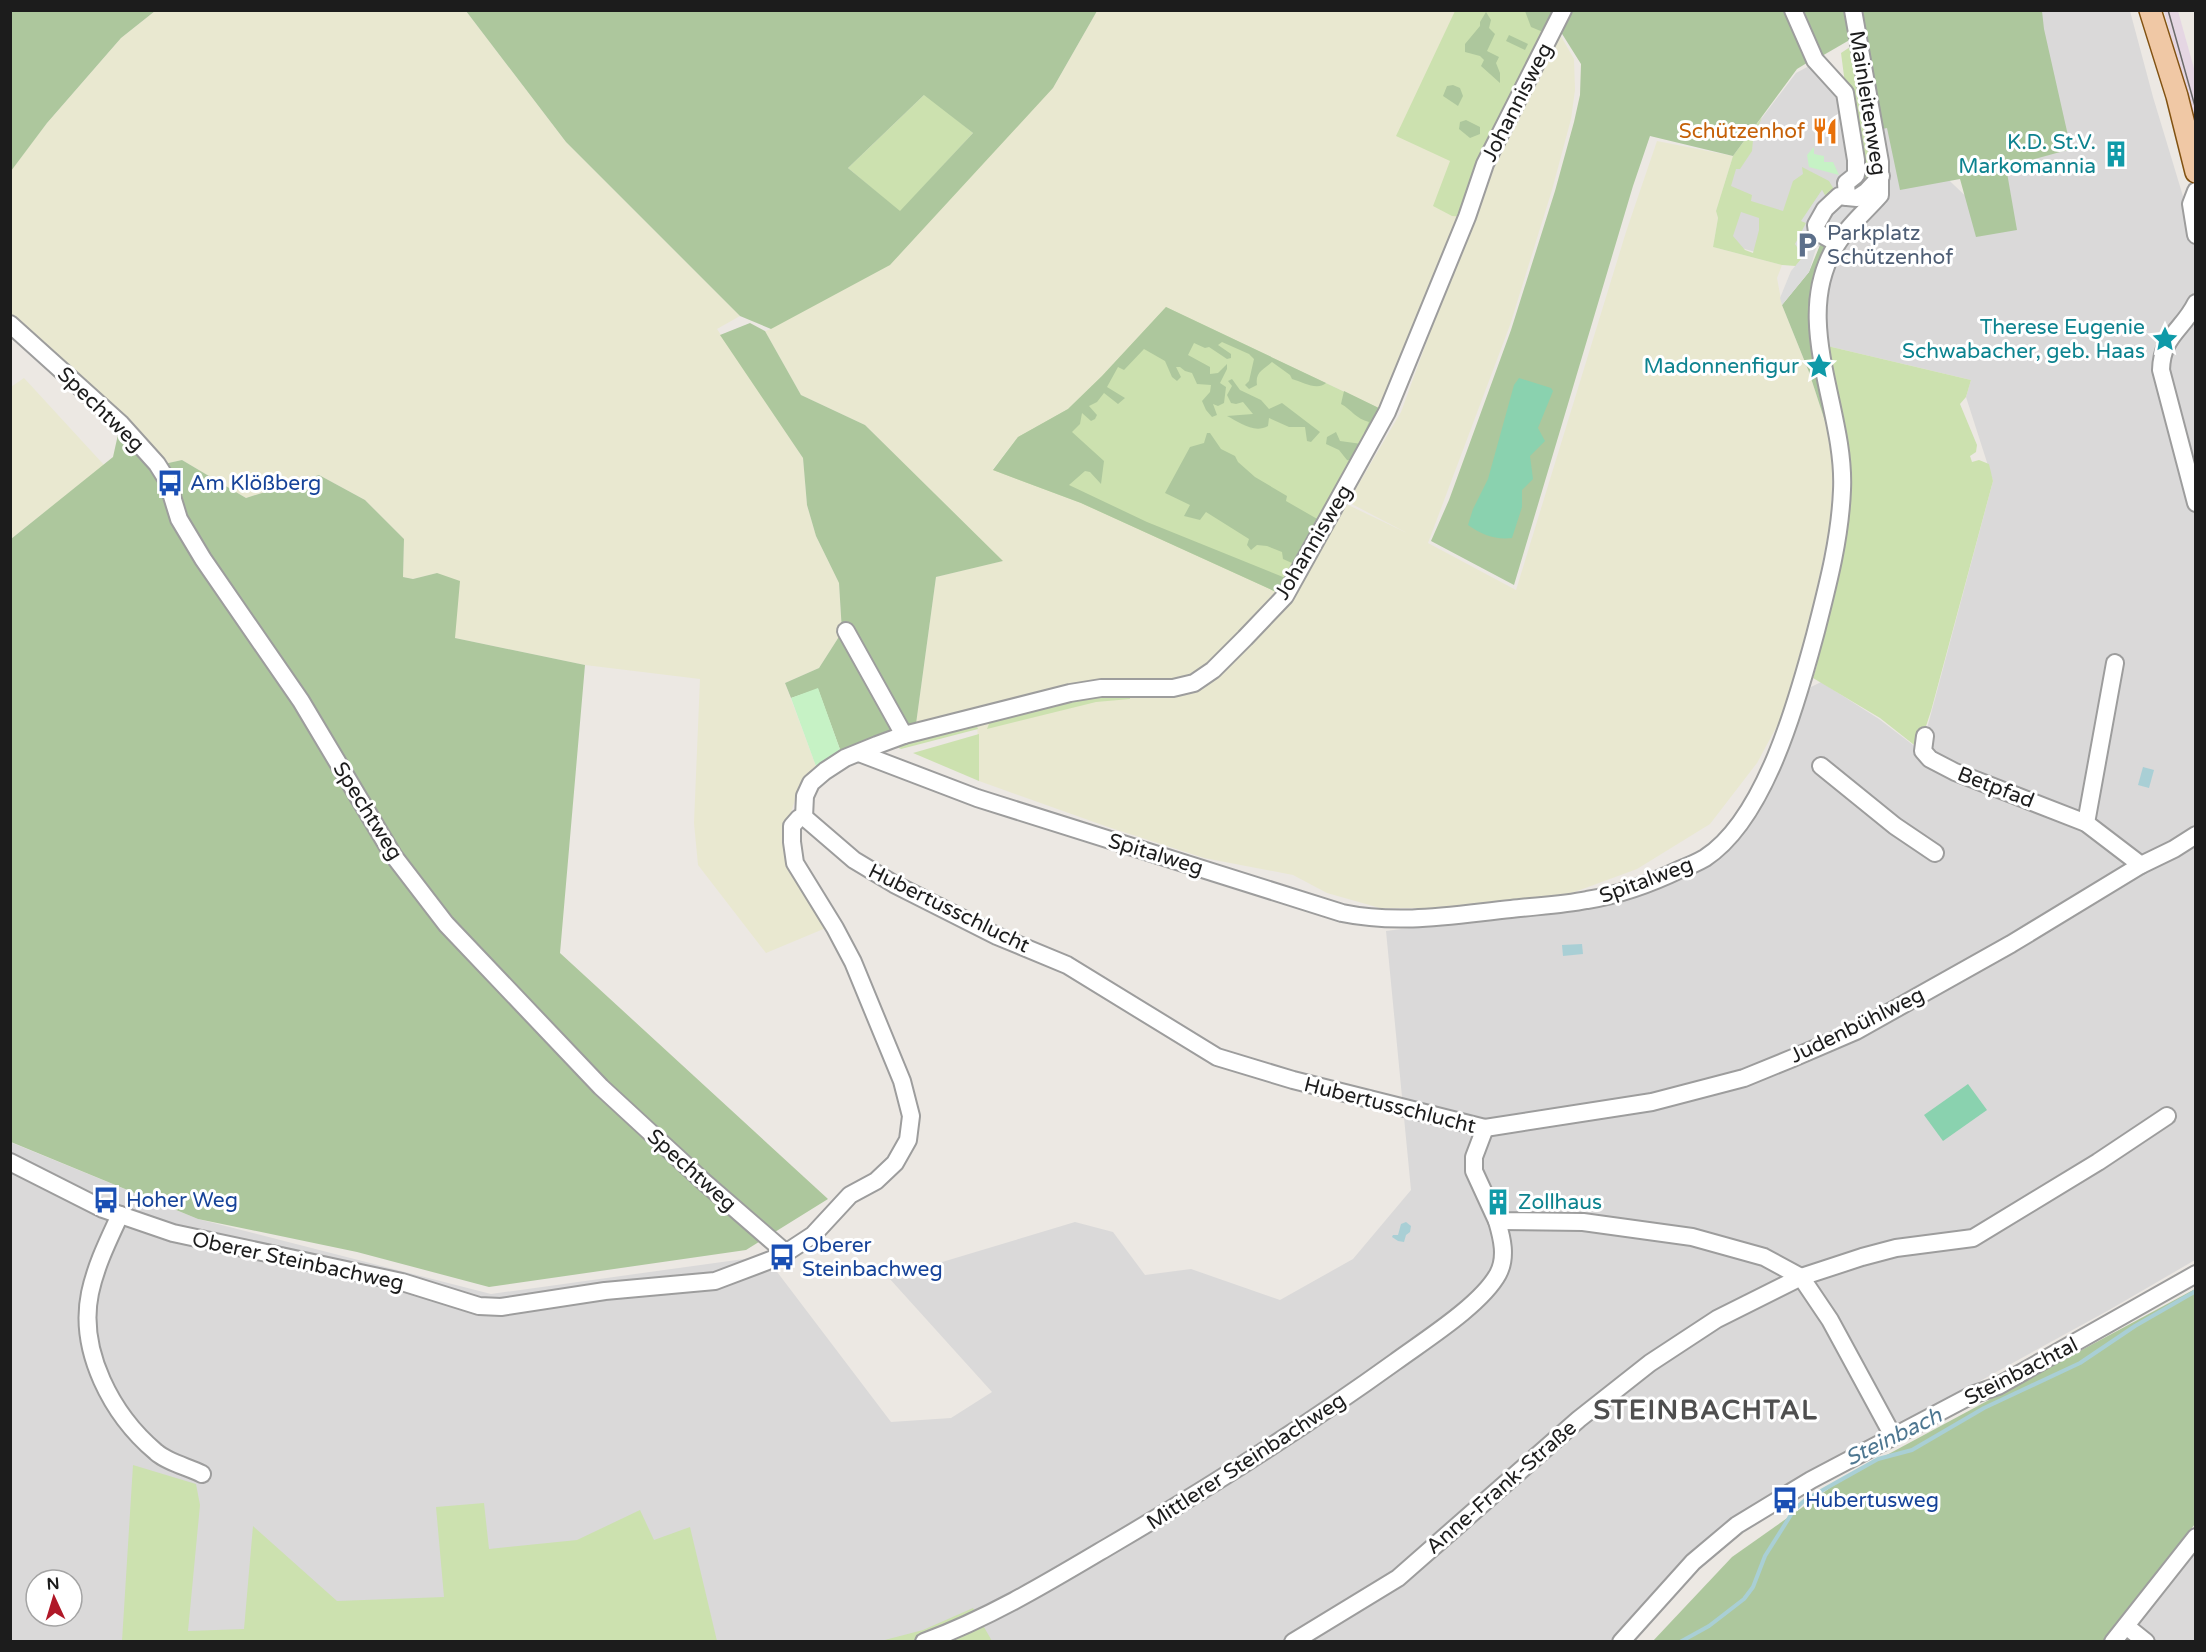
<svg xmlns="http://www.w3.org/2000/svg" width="2206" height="1652" viewBox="0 0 2206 1652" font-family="'Varela Round',sans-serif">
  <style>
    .residential { fill: #dad9d9; fill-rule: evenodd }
    .industrial { fill: #e5d6e3 }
    .farmland { fill: #e9e8d0 }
    .grass { fill: #cce1af; fill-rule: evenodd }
    .forest { fill: #adc79d; fill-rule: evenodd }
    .park { fill: #c6f2c5 }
    .pitch { fill: #8ad2af }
    .parking { fill: #dcdcdc }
    .water { fill: #a9cfd5 }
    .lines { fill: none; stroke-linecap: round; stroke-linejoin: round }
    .stream { stroke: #a9cfd5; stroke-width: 4 }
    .minor-casing { stroke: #9d9d9d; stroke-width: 20 }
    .major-casing { stroke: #825212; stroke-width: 24 }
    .minor { stroke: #fff; stroke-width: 16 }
    .major { stroke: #f0c8a5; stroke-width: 21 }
    .tram { stroke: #6a6a6a; stroke-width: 1.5 }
    .labels { text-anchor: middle; stroke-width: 6; stroke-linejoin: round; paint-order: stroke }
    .street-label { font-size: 21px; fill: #1c1c1c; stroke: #fff }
    .food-label { font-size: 21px; fill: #c56008; stroke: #fff; text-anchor: end }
    .culture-label { font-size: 21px; fill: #0d838f; stroke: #fff; text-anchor: end }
    .service-label { font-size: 21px; fill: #4e5e75; stroke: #fff; text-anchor: start }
    .transit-label { font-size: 21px; fill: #164399; stroke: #fff; text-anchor: start }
    .water-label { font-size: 22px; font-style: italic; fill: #4e7791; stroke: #fff }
    .district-label { font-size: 27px; font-weight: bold; letter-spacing: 1.5px; fill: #4f4f4f; stroke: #fff }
  </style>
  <rect width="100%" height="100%" fill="#ece8e3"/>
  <g class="residential">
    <path d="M2011,11H2130L2153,97L2195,236V1260L2109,1310L1920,1414L1806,1473L1730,1521L1688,1559L1612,1641H11L10,1142L198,1219L491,1294L765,1256L891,1422L951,1418L992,1392L889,1278L1075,1222L1113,1232L1145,1275L1191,1269L1280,1300L1353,1259L1411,1190L1386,931L1532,912L1705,860L1770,784L1811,687L1821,682L1879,719L1917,748L1925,736L1993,481L1966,397L1971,380L1819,344L1816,304L1838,254L1803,241L1783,260L1724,243L1733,156L1796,73L1822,59L1998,227L2009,158L2025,165ZM36,1580H72V1616H36Z"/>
    <polygon points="2195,1549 2195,1641 2123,1642"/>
  </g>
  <polygon class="industrial" points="2164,11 2178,11 2195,72 2195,124"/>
  <g class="farmland">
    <polygon points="155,11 466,11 566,142 740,316 717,329 803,458 807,505 816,536 839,583 842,632 819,668 785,683 817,769 796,797 784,834 833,925 766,953 698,865 694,823 700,679 585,665 455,638 437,573 413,579 403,577 404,539 365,500 319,475 246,498 182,460 164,464 11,318 10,171 47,123 121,38"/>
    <polygon points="1097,11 1563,11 1467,217 1387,412 1166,307 1102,376 1068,409 1018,437 993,469 1081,503 1346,504 1407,533 1348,502 1401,412 1486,179 1558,31 1574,59 1575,90 1571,119 1552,190 1510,325 1428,543 1516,590 1626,232 1657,141 1733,156 1716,211 1718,218 1713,247 1782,265 1777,278 1782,305 1809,372 1834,449 1830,524 1809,627 1790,702 1757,763 1710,824 1637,869 1561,897 1450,908 1380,908 1327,893 1293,875 1204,858 1108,827 979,781 977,717 1173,688 1212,665 1189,677 916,724 936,577 1002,561 865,425 801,395 765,331 771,329 1053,88"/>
    <polygon points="24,378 104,465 11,539 11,387"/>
  </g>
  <g class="grass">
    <polygon points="1455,11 1563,11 1467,217 1452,216 1433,206 1450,161 1396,136"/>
    <polygon points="1856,43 1877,172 1865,188 1855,189 1858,183 1841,53"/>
    <polygon points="925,94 973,133 900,212 848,168"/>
    <path d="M1762,117L1753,140L1752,151L1740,169H1736L1731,186L1752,195L1751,201L1783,211L1793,181L1803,174L1802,167L1829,181L1835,191L1826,198L1822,190L1802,221L1807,222L1802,258L1796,266L1782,265L1713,247L1718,218L1716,211L1733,156ZM1741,212L1759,218V230L1753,253L1745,250L1733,236Z"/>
    <polygon points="1166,307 1387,412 1285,596 1081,503 993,470 1018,437 1068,409 1102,376"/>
    <polygon points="1819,344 1971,380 1966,397 1960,404 1977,445 1976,452 1970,456 1972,462 1979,460 1989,464 1993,481 1931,711 1923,735 1917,735 1918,748 1880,718 1813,678 1817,665 1810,653 1841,521"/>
    <polygon points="1131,689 1130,699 1096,702 987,729 990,721 997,712"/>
    <polygon points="976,724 978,729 901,749 890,744"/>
    <polygon points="979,734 979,781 913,753"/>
    <polygon points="133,1465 196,1484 200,1505 188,1631 244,1629 253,1526 337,1601 444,1597 436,1507 484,1503 489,1549 577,1540 640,1510 654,1540 690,1527 717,1641 122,1641"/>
    <polygon points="973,1608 992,1641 877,1642 923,1630"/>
  </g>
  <g class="forest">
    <polygon points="11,10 155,11 121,38 47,123 11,171"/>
    <path d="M466,11H1097L1053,88L890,265L771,329L740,316L566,142ZM924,95L973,133L900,211L848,168Z"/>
    <polygon points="1525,11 1553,11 1543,32 1531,27"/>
    <polygon points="1570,11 1786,11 1810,61 1797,69 1733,156 1650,136 1633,186 1514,585 1431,541 1449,500 1511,330 1555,191 1574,122 1580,95 1581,64 1559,29"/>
    <polygon points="1793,11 1848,11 1853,38 1815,60"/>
    <polygon points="1857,11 2042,11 2044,29 2071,149 2006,167 2017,230 1976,237 1960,179 1900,190 1887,128 1878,130"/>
    <polygon points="1486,12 1491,20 1489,28 1495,34 1487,51 1499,57 1496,63 1500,73 1500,83 1481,66 1484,60 1480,56 1465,52 1465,44 1480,26 1480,22"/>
    <polygon points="1509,35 1528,44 1525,50 1506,41"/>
    <polygon points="1453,85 1460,88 1463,96 1458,106 1443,96 1447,86"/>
    <polygon points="1466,120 1480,127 1480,134 1470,138 1459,129 1460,122"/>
    <polygon points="1820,245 1830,248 1819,290 1834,449 1809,372 1782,305 1809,272"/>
    <path d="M1166,307L1326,383C1317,391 1303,382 1292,379L1290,375L1272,362C1263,370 1255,372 1257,385L1249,389L1245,385L1249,381L1254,359L1249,354L1222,342L1218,345L1231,354V358L1227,359L1209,347L1205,348L1194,343L1188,355L1210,367V374L1218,373L1227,364V369L1220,383L1226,387L1224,403L1218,406L1213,404L1217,415L1212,417L1206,410L1202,401L1210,392L1211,385L1197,384L1192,373L1185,371L1180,367H1176L1181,377L1177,381L1172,377L1165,361L1144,349L1124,370L1118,367L1107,387L1125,398L1118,404L1104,393L1097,402L1089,406L1097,415L1095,419L1091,421L1082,413L1080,424L1072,432L1104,461L1101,484L1090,472L1085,471L1069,485L1147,522L1293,581L1285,596L1081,503L993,470L1018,437L1068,409L1102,376Z"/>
    <polygon points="750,323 765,331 801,395 865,425 1003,561 936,577 916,724 842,755 818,689 791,698 785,683 819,668 842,632 839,583 816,536 807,505 803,458 720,335"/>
    <path d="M1232,379L1240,390L1261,400L1269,409L1282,403L1320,432L1311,442L1307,441L1305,427H1289L1269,418L1268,426C1254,434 1239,422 1227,416L1253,414L1243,402L1236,404L1231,403L1227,395L1232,386L1228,381Z"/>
    <path d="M1344,391L1387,412L1371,442L1364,433L1369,422C1356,419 1352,410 1341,404Z"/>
    <polygon points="119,430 164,464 182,460 246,498 319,475 365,500 404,539 403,577 413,579 437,573 460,581 455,638 585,665 560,953 828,1199 746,1250 489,1287 357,1252 198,1219 11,1142 11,539 113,457"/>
    <polygon points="1336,432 1340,441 1369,445 1352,461 1347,460 1339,450 1326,444 1327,437"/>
    <polygon points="1207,433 1210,433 1221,449 1235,456 1238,462 1255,477 1287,496 1286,501 1326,524 1301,567 1283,559 1282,552 1267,546 1257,545 1251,550 1247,545 1249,539 1206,512 1200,520 1184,516 1190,505 1165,493 1190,447 1204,443"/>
    <polygon points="2195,1289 2195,1524 2105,1641 1652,1642 1732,1557 1844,1478"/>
  </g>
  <g class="park">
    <polygon points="1814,147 1814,154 1824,156 1824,162 1833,162 1839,175 1809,167 1807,155"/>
    <polygon points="818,688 842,755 817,769 791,698"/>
  </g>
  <g class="pitch">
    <path d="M1519,378L1551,388L1553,391L1538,428L1545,441L1530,456L1533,479L1522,490V507L1512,538C1496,540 1482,535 1468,525L1473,509L1488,479L1514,385Z"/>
    <polygon points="1968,1084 1987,1110 1943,1141 1924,1115"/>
  </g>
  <polygon class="parking" points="1841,185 1884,202 1817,245 1809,272 1782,305 1780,298 1791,271 1802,258 1801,253 1795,244 1806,223 1801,221 1822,190 1826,197"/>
  <g class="water">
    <polygon points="2143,767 2154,770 2149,788 2138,785"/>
    <polygon points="1582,944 1583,954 1563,956 1562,945"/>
    <polygon points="1406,1222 1411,1226 1410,1232 1406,1235 1404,1242 1398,1241 1392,1237 1393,1235 1398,1235 1401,1224"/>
  </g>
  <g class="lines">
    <polyline class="stream" points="1680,1642 1709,1626 1744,1599 1753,1587 1765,1556 1794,1510 1805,1500 1878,1459 1912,1450 1984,1408 2080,1363 2135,1326 2196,1291"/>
    <g class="minor-casing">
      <g id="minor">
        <polyline points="1793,10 1815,60 1845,93 1856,160 1856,175 1846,183 1847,197 1839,196 1825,209 1816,225 1817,232 1837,243"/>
        <polyline points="2196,191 2191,204 2196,235"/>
        <polyline points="1847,197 1857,198 1866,192 1881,176"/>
        <path d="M2196,303C2183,330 2162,335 2161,370L2196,503"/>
        <polyline points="10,324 121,424 157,464 167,480 179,519 203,559 301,701 393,855 446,924 601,1087 703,1181 786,1253"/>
        <polyline points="846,631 904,735"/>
        <polyline points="1925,736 1923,751 1930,759 1955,772 2086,823 2141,865"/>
        <path d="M859,753L977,798L1342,913C1400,925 1453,915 1511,909C1536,906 1562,905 1587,900C1619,895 1652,883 1681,869C1689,866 1698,862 1705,858C1765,819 1797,702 1815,635C1827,588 1840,540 1842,490C1846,408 1789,320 1837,244C1848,226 1866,211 1880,195V162L1853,10"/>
        <polyline points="1821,766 1895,826 1935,853"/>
        <polyline points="804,817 854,860 894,884 997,936 1067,965 1217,1057 1293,1080 1485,1128 1474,1157 1474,1171 1497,1221 1583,1222 1692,1237 1764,1257 1801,1277 1830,1320 1893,1436"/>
        <polyline points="804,817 805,796 811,783 825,771 845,758 877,745 904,735 1070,693 1101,688 1173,688 1194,683 1213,670 1245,638 1285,596 1387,412 1467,217 1485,164 1563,10"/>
        <polyline points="2086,823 2115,663"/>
        <polyline points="1485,1128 1652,1102 1744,1078 1793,1058 1856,1031 2011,944 2141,865 2174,849 2196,835"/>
        <polyline points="10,1162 103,1209 173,1233 402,1282 479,1306 501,1307 605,1291 715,1281 781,1256 813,1235 850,1195 876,1181 895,1163 908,1140 911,1116 902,1081 853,962 835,928 795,863 792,842 792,826 799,818 804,817"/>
        <path d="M120,1215C108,1241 96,1265 90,1293C78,1351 112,1415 156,1452C167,1462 188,1467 202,1474"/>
        <polyline points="2126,1626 2146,1642"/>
        <path d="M924,1642C989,1618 1047,1583 1106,1548C1205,1490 1302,1429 1395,1362C1425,1340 1481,1305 1498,1274C1507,1257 1502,1238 1497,1221"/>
        <polyline points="1293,1642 1398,1578 1579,1419 1650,1363 1717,1319 1801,1277 1862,1257 1896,1248 1973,1238 2098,1162 2167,1116"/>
        <polyline points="1621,1642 1693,1562 1737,1525 1811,1480 1972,1395 1998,1386 2196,1274"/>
        <polyline points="2113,1642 2196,1537"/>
      </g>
    </g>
    <g class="major-casing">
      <polyline id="major" points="2150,10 2177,96 2196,172"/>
    </g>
    <use href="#minor" class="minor"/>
    <use href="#major" class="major"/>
    <polyline class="tram" points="2168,10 2196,110"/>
  </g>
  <defs>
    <g id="restaurant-bare" transform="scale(2.07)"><path d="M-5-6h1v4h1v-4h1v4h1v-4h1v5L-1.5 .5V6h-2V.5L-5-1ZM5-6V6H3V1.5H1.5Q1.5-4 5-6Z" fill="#e8710a" stroke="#fff" stroke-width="2.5" paint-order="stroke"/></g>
    <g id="building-bare" transform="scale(2.07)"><path d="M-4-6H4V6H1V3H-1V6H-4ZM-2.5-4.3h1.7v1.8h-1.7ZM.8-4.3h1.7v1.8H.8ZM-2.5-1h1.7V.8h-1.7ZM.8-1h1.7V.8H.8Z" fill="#0f9aa8" stroke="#fff" stroke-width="2.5" paint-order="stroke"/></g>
    <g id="parking-bare" transform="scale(2.07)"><path d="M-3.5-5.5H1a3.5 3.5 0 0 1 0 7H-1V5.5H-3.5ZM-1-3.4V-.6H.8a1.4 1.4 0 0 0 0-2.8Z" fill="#5c6f8a" stroke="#fff" stroke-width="2.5" paint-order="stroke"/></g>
    <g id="sight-bare" transform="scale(2.07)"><path d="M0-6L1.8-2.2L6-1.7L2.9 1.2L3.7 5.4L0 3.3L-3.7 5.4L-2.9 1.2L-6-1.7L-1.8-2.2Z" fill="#0f9aa8" stroke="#fff" stroke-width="2.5" paint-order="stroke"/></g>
    <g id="bus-bare" transform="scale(2.07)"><path d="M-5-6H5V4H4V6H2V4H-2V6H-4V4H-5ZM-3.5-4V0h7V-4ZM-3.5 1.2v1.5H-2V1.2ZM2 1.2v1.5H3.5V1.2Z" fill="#1a4fb4" stroke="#fff" stroke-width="2.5" paint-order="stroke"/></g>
  </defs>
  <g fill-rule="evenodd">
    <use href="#restaurant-bare" x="1825" y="131"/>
    <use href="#building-bare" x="2116" y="154"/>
    <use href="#parking-bare" x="1807" y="245"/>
    <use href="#sight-bare" x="2165" y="339"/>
    <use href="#sight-bare" x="1819" y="366"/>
    <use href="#bus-bare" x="170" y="483"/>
    <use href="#bus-bare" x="106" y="1200"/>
    <use href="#building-bare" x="1498" y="1202"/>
    <use href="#bus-bare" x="782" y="1257"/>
    <use href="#bus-bare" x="1785" y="1500"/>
  </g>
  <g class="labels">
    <g class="street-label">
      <text transform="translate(1517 102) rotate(-63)" y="7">Johannisweg</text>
      <text transform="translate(1868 103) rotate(81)" y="7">Mainleitenweg</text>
      <text transform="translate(101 409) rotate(44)" y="7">Spechtweg</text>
      <text transform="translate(1313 542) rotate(-59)" y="7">Johannisweg</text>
      <text transform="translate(1996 787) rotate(21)" y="7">Betpfad</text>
      <text transform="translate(368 811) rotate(58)" y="7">Spechtweg</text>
      <text transform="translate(1156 854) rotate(17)" y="7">Spitalweg</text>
      <text transform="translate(1646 880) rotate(-20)" y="7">Spitalweg</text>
      <text transform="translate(949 908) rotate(26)" y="7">Hubertusschlucht</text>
      <text transform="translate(1857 1025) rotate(-26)" y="7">Judenbühlweg</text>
      <text transform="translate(1390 1105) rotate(14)" y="7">Hubertusschlucht</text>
      <text transform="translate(692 1170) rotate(42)" y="7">Spechtweg</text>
      <text transform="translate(298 1261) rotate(12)" y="7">Oberer Steinbachweg</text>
      <text transform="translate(2021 1371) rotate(-27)" y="7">Steinbachtal</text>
      <text transform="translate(1246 1461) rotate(-33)" y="7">Mittlerer Steinbachweg</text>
      <text transform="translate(1501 1487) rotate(-41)" y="7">Anne-Frank-Straße</text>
    </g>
    <g class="food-label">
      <text x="1805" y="138">Schützenhof</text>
    </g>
    <g class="culture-label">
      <text x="2096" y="149">K.D. St.V.<tspan x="2096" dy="24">Markomannia</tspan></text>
      <text x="2145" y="334">Therese Eugenie<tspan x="2145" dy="24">Schwabacher, geb. Haas</tspan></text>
      <text x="1799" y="373">Madonnenfigur</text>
      <text x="1518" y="1209" text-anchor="start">Zollhaus</text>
    </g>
    <g class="service-label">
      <text x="1827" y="240">Parkplatz<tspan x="1827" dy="24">Schützenhof</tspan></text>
    </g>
    <g class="transit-label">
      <text x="190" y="490">Am Klößberg</text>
      <text x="126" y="1207">Hoher Weg</text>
      <text x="802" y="1252">Oberer<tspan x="802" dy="24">Steinbachweg</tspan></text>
      <text x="1805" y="1507">Hubertusweg</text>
    </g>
    <g class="water-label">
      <text transform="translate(1893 1436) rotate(-26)" y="8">Steinbach</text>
    </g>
    <g class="district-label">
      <text x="1706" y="1419">STEINBACHTAL</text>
    </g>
  </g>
  <rect width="2206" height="1652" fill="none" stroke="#1c1c1c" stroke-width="24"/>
  <g transform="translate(54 1598) rotate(356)"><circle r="28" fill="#ffffff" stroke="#a4a4a4" stroke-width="1.5"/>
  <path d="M0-4.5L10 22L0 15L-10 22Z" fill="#b01828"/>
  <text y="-9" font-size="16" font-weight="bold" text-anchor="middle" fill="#1c1c1c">N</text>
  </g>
</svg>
